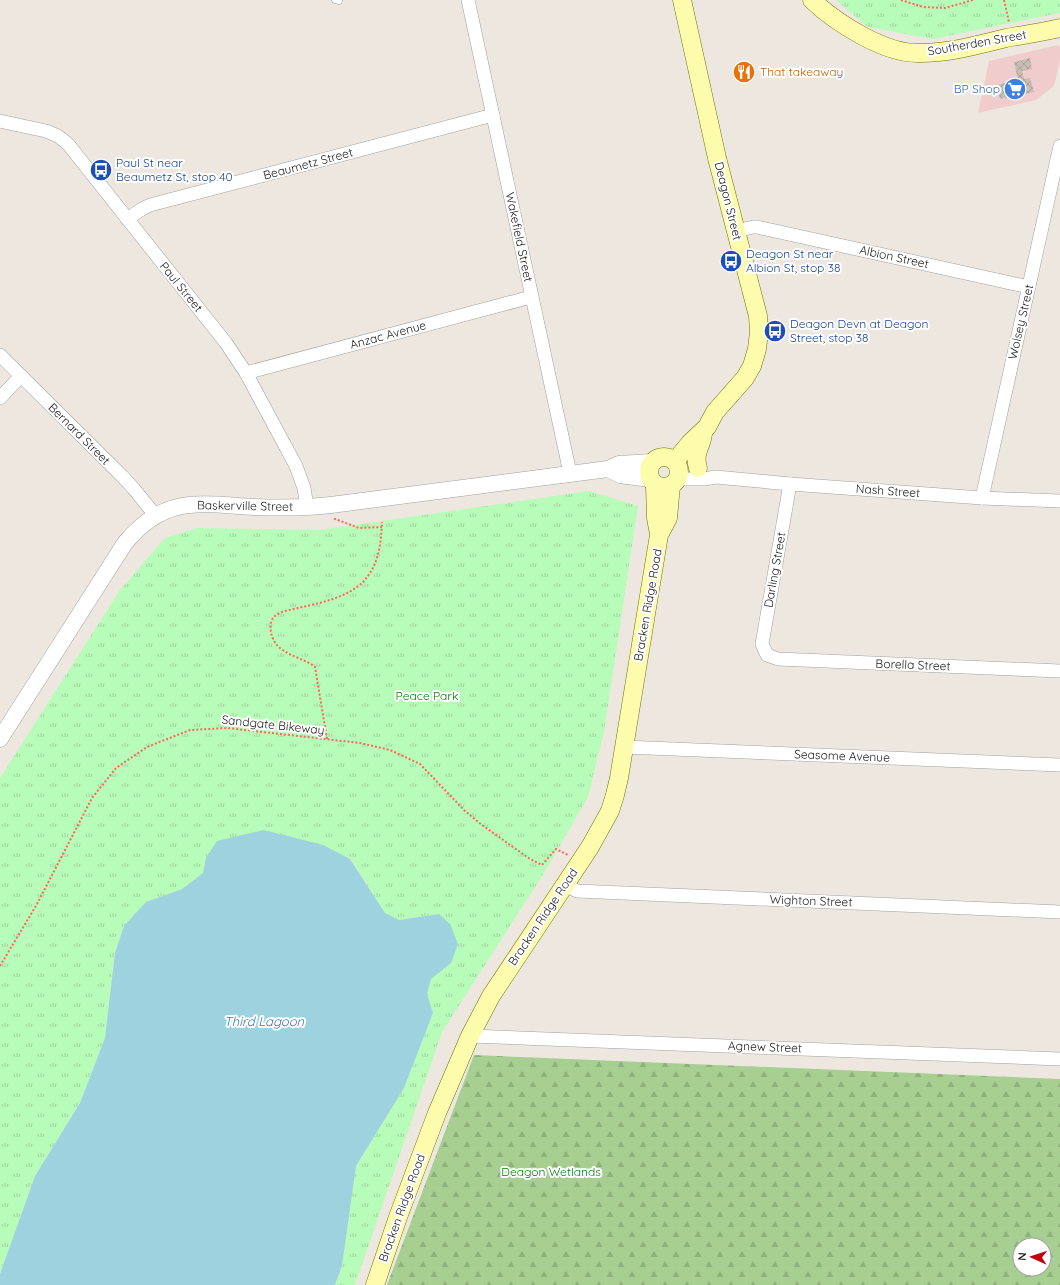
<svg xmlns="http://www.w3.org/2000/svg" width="1060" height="1285" viewBox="0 0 1060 1285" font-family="Quicksand,sans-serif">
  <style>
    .commercial { fill: #f0cccd }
    .forest { fill: url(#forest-firs); fill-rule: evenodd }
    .park { fill: url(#park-tufts) }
    .water { fill: #9cd3de }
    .building { fill: url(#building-cross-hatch) }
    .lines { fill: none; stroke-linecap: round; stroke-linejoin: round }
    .service-casing { stroke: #a1a1a1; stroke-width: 7 }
    .minor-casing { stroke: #a1a1a1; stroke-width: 14 }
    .tertiary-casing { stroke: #a1a1a1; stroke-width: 17 }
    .secondary-casing { stroke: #6e7300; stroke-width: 19 }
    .path { stroke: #ff645e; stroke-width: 2; stroke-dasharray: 2 2; stroke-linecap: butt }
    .service { stroke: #fff; stroke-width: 6 }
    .minor { stroke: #fff; stroke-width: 13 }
    .tertiary { stroke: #fff; stroke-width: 16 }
    .secondary { stroke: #fdfcad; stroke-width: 18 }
    .labels { text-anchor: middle; stroke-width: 4; stroke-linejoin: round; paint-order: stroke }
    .street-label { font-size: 12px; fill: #1a1a1a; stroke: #fff }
    .food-label { font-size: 12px; fill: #c56008; stroke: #fff; text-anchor: start }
    .shop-label { font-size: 12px; fill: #366cbe; stroke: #fff; text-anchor: end }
    .transit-label { font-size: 12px; fill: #164399; stroke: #fff; text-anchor: start }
    .park-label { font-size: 12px; fill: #057c07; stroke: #fff }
    .water-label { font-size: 13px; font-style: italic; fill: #407aa6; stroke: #fff }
  </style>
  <defs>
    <pattern id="forest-firs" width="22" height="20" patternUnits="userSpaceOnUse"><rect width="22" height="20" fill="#a7cf91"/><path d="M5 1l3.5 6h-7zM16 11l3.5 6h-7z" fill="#8fb17c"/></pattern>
    <pattern id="park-tufts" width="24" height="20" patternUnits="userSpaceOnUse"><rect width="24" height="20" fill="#b7fcb8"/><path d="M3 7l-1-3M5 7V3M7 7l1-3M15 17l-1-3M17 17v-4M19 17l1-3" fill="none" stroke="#9dd79e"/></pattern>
    <pattern id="building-cross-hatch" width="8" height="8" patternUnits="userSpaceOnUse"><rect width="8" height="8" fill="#c9bdb5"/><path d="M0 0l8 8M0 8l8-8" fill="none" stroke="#aca29b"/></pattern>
  </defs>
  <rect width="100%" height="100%" fill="#ede7df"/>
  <polygon class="commercial" points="1058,45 1060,47 1060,61 1054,86 1036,100 978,113 989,61"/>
  <path class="forest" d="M474,1055L1060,1079V1285H387ZM1020,1245H1044V1269H1020Z"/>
  <g class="park">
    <polygon points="836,0 1060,0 1060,13 933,39 868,27"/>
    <polygon points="589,491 638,506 604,732 588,797 544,873 442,1032 355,1285 335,1285 342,1266 356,1166 404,1088 433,1013 427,994 431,979 451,963 439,914 399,920 385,913 350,858 206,858 203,873 182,889 146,902 115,953 105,1038 80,1103 35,1176 0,1274 0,778 120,590 165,538 197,528 320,530"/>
  </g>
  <polygon class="water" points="264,830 323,845 350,859 385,913 399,920 439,914 450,924 458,944 451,963 431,979 427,994 433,1013 404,1088 356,1166 342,1266 335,1285 0,1285 0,1274 35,1176 80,1103 105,1038 115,953 124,926 146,902 182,889 203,873 206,858 217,841"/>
  <polygon class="building" points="1030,58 1032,69 1022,71 1024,79 1030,78 1034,92 1000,99 997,85 1018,80 1014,62"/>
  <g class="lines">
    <g class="service-casing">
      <polyline id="service" points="335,0 339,1"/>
    </g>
    <g class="minor-casing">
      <g id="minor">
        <polyline points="468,0 570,473"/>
        <polyline points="0,121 46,131 58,136 68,144 226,343 246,373 296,466 304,488 307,507"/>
        <polyline points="127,219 142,209 150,205 493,115"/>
        <polyline points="736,231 753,227 757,227 1029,287"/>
        <polyline points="0,355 122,476 134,489 155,515"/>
        <polyline points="246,373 531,297"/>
        <polyline points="0,398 21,376"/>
        <polyline points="677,479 704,479 716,477 790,484 982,498 1060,501"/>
        <polyline points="790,484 762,644 767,655 778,659 1060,671"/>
        <polyline points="982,498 1060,146"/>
        <polyline points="624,747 1060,765"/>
        <polyline points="565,885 577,891 1060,912"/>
        <polyline points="470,1036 1060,1059"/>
      </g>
    </g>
    <g class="tertiary-casing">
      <g id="tertiary">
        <polyline points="608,469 620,475 650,479"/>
        <path d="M0,739L125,543C165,495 198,504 254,507C279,508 305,508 331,505L608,469L619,464L652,462"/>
      </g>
    </g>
    <g class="secondary-casing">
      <g id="secondary">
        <path d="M812,0C836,23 885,54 919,53C949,53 978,45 1006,38C1024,35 1042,32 1060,28"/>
        <circle cx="664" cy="472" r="15"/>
        <polyline points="675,461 690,443 707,427 715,412 745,378 752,366 757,349 759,332 758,316 717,158 682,0"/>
        <path d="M698,468C693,452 702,447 703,433"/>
        <polyline points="655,484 656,518 658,529"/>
        <polyline points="375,1285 398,1217 437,1113 470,1036 491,996 590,847 610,811 615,795 619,778 659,535 668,518 671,485"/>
      </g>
    </g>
    <g class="path">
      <polyline points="901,0 923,7 945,8 973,0"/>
      <polyline points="1004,0 1009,22"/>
      <polyline points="335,518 335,519 359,528 382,527"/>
      <path d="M327,739L315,667C304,658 286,656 276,644C271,637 267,623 275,616C281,611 290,610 298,608C320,603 346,598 363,582C379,565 381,544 382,522"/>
      <polyline points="0,966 37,904 92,798 116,768 147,747 190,730 227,728 360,743 390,750 420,764 465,811 482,825 530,859 542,865 556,849 568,855"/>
    </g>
    <use href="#service" class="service"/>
    <use href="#minor" class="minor"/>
    <use href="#tertiary" class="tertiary"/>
    <use href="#secondary" class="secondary"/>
  </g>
  <defs>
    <g id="restaurant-disc" transform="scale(1.15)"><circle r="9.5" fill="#e8710a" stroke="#fff"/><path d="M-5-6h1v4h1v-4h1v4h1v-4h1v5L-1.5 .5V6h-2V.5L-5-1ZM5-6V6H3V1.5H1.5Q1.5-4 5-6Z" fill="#fff"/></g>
    <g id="supermarket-disc" transform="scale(1.15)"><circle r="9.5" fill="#3f7fe0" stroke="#fff"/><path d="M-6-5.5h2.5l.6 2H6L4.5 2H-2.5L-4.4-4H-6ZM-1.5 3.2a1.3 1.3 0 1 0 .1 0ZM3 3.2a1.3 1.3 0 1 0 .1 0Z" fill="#fff"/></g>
    <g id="bus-disc" transform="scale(1.15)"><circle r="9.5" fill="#1a4fb4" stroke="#fff"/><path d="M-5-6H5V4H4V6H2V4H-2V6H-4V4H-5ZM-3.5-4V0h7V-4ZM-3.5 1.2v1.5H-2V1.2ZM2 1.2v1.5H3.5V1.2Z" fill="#fff"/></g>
  </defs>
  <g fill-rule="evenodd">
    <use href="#restaurant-disc" x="744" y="72"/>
    <use href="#supermarket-disc" x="1015" y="89"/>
    <use href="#bus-disc" x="101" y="170"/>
    <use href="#bus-disc" x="731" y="261"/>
    <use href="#bus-disc" x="775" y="331"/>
  </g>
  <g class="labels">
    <g class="street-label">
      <text transform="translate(977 43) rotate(-10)" y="4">Southerden Street</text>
      <text transform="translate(308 164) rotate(-15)" y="4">Beaumetz Street</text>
      <text transform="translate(728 201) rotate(76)" y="4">Deagon Street</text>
      <text transform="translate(519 237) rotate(78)" y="4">Wakefield Street</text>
      <text transform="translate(894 257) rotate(12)" y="4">Albion Street</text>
      <text transform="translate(181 287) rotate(51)" y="4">Paul Street</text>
      <text transform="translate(1021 322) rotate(-77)" y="4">Wolsey Street</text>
      <text transform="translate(388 335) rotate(-15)" y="4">Anzac Avenue</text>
      <text transform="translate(79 434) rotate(45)" y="4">Bernard Street</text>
      <text transform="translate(888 491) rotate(4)" y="4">Nash Street</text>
      <text transform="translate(245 506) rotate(1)" y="4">Baskerville Street</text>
      <text transform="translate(775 570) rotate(-80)" y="4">Darling Street</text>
      <text transform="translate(648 605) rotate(-80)" y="4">Bracken Ridge Road</text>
      <text transform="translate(913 665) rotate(2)" y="4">Borella Street</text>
      <text transform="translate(273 725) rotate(6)" y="4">Sandgate Bikeway</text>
      <text transform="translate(842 756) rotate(2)" y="4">Seasome Avenue</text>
      <text transform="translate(811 901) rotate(2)" y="4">Wighton Street</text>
      <text transform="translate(543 917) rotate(-56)" y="4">Bracken Ridge Road</text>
      <text transform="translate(765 1047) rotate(2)" y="4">Agnew Street</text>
      <text transform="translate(402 1208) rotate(-70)" y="4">Bracken Ridge Road</text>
    </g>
    <g class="food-label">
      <text x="760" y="76">That takeaway</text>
    </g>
    <g class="shop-label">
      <text x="1000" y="93">BP Shop</text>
    </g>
    <g class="transit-label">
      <text x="116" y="167">Paul St near<tspan x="116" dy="14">Beaumetz St, stop 40</tspan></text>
      <text x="746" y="258">Deagon St near<tspan x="746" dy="14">Albion St, stop 38</tspan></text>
      <text x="790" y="328">Deagon Devn at Deagon<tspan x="790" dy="14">Street, stop 38</tspan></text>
    </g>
    <g class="park-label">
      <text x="427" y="700">Peace Park</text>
      <text x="551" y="1176">Deagon Wetlands</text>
    </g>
    <g class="water-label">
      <text x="264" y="1026">Third Lagoon</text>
    </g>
  </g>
  <g transform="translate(1032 1257) rotate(273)"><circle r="19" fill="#ffffff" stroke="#a3a3a3"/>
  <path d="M0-3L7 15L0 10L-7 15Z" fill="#c5000d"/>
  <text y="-6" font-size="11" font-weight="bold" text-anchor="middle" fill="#1a1a1a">N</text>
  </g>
</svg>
